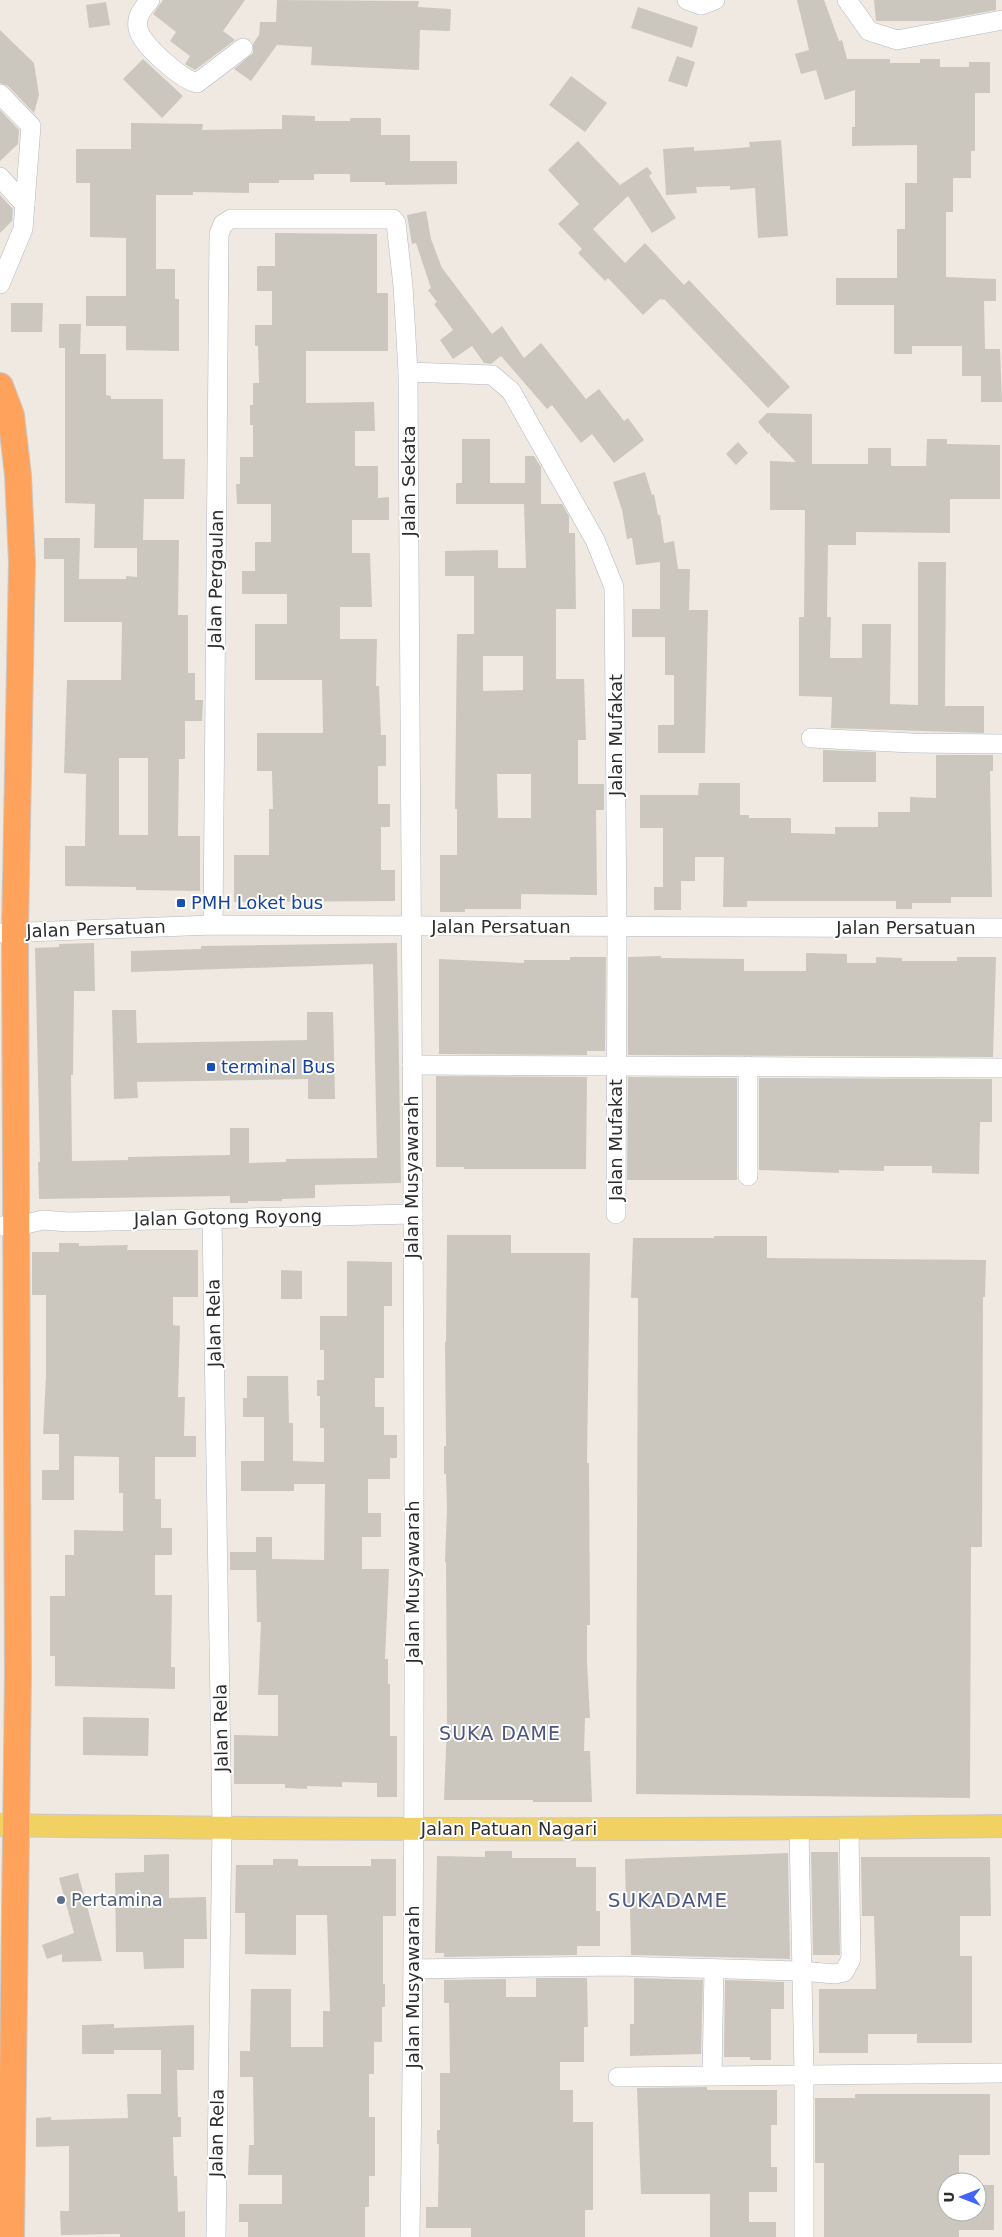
<svg xmlns="http://www.w3.org/2000/svg" width="1002" height="2237" viewBox="0 0 1002 2237" font-family="'DejaVu Sans',sans-serif">
  <style>
    .building { fill: #cbc7bf; fill-rule: evenodd }
    .lines { fill: none; stroke-linecap: round; stroke-linejoin: round }
    .minor-casing { stroke: #b4b7c1; stroke-width: 20 }
    .major-casing { stroke: #c9c9c9; stroke-width: 24 }
    .highway-casing { stroke: #c9c9c9; stroke-width: 28 }
    .minor { stroke: #fff; stroke-width: 19 }
    .major { stroke: #f2d163; stroke-width: 22 }
    .highway { stroke: #ffa35c; stroke-width: 26 }
    .transit-dot { fill: #1a4fb4; stroke: #fff; stroke-width: 2 }
    .service-dot { fill: #5c6f8a; stroke: #fff; stroke-width: 2 }
    .labels { text-anchor: middle; stroke-width: 4; stroke-linejoin: round; paint-order: stroke }
    .street-label { font-size: 18px; fill: #2e2e2e; stroke: #fff }
    .transit-label { font-size: 18px; fill: #164399; stroke: #fff; text-anchor: start }
    .service-label { font-size: 18px; fill: #4e5e75; stroke: #fff; text-anchor: start }
    .neighbourhood-label { font-size: 19px; letter-spacing: 1px; fill: #4d5680; stroke: #fff }
    .quarter-label { font-size: 20px; letter-spacing: 1px; fill: #4d5680; stroke: #fff }
  </style>
  <rect width="100%" height="100%" fill="#efe9e1"/>
  <g class="building">
    <polygon points="163,0 245,0 223,31 235,40 195,70 185,64 190,56 170,41 176,32 153,14"/>
    <polygon points="277,0 419,1 418,7 451,9 450,31 420,30 419,70 311,65 312,47 277,45 251,81 234,69 253,53 253,44 259,35 260,22 276,22"/>
    <polygon points="797,0 824,0 839,41 842,40 847,59 890,59 890,63 920,63 920,59 940,59 940,67 969,67 969,62 990,62 990,93 975,93 975,151 971,151 971,178 953,178 953,212 946,212 946,277 996,279 996,301 984,301 985,349 1000,349 1002,402 981,402 981,376 962,376 962,346 912,346 912,354 894,354 894,305 836,305 836,278 897,278 897,229 905,229 905,183 917,183 917,145 852,146 852,127 855,127 855,90 825,100 816,70 801,74 795,54 809,50"/>
    <polygon points="874,0 996,0 996,10 937,21 876,21"/>
    <polygon points="106,2 110,25 89,28 86,5"/>
    <polygon points="638,7 698,27 692,48 631,28"/>
    <polygon points="0,30 34,63 39,95 34,113 8,86 0,83"/>
    <polygon points="677,56 695,62 687,87 668,81"/>
    <polygon points="143,59 183,96 162,118 123,79"/>
    <polygon points="571,76 607,103 585,132 549,105"/>
    <polygon points="0,110 19,130 18,144 0,161"/>
    <polygon points="282,115 315,116 315,121 350,121 350,118 381,118 381,135 410,135 410,161 457,161 457,184 385,185 385,182 350,182 350,174 314,174 314,180 279,180 279,183 249,183 249,193 193,192 193,195 156,195 156,269 175,269 175,299 179,299 179,351 126,350 126,326 86,326 86,296 126,296 126,238 90,237 90,183 76,183 76,149 131,149 131,123 203,124 202,130 282,129"/>
    <polygon points="781,140 788,236 758,238 755,188 730,190 730,186 696,187 697,193 666,195 663,149 694,147 694,151 727,149 750,147 749,142"/>
    <polygon points="578,141 620,185 647,167 652,173 649,176 676,218 652,233 628,196 593,229 625,263 645,243 684,285 689,280 790,387 768,408 664,299 662,300 660,299 643,315 608,278 605,281 578,253 582,249 558,224 579,204 548,170"/>
    <polygon points="0,195 13,209 12,221 0,233"/>
    <polygon points="426,211 431,239 442,268 492,334 502,326 524,358 541,343 586,399 599,389 624,421 628,418 644,440 614,463 592,434 581,443 552,405 547,409 501,356 491,364 484,363 472,346 453,359 440,340 453,330 434,304 437,302 428,290 431,288 416,243 412,244 407,215"/>
    <polygon points="275,233 377,234 377,293 388,293 388,351 306,351 306,403 374,402 375,431 355,431 355,466 378,466 378,498 389,497 389,520 352,520 352,553 370,553 372,607 340,607 340,639 377,639 376,686 379,686 381,735 386,735 386,766 378,766 378,804 390,804 390,827 381,827 381,870 395,870 395,901 234,902 234,855 269,855 269,809 273,809 272,771 257,771 257,733 323,733 322,680 255,680 255,624 287,624 287,594 242,594 242,571 255,571 255,542 271,542 271,504 237,504 236,484 240,484 240,457 253,457 253,425 250,425 250,405 253,405 253,383 259,383 258,346 255,346 255,325 272,325 272,291 257,291 257,266 275,266"/>
    <polygon points="11,303 43,303 42,332 11,332"/>
    <path d="M59,324H81L80,354H106V395L111,396V399H163V459H185L184,499H144L143,540H179L178,615H188V673H195V700H203L202,721H185V759H179L178,836H200V891L136,890V887L65,886V846H85L86,774L64,773L67,680H121L122,622H64V559H44V538H80L79,579H126V576L137,577V548H94L95,504L65,503V348H59ZM119,758H148V835H119Z"/>
    <polygon points="767,413 812,414 812,464 868,464 868,448 891,448 891,466 926,466 927,439 947,439 947,444 1000,445 1000,499 950,499 950,533 856,532 856,545 828,545 827,617 831,617 830,658 862,658 862,624 891,624 890,704 918,705 918,562 946,562 945,706 984,706 984,733 831,728 832,697 799,696 799,617 804,617 805,510 770,510 770,461 796,462 770,435 770,432 768,434 758,422"/>
    <path d="M462,439H490V483H525V456H534L541,467V504H562L569,516V533H575L576,609H556V679H584L586,740H578V784H604V810H596L597,895L521,894V909H465V912H440V855H457V809H455L457,634H474V576H445V551L498,550V568H526L524,504H456V483H462ZM483,656H523V690L483,691ZM497,774H531V818H498Z"/>
    <polygon points="738,442 748,453 736,465 726,454"/>
    <polygon points="645,472 652,495 654,494 658,515 660,515 664,543 674,541 678,569 690,569 689,610 708,610 705,753 658,753 658,725 674,725 674,675 665,675 665,637 632,637 632,609 660,609 660,562 636,565 632,538 627,539 622,510 613,482"/>
    <polygon points="823,750 876,752 876,782 823,782"/>
    <polygon points="936,755 993,755 993,771 990,771 992,897 951,897 951,903 912,903 912,909 896,909 896,901 747,901 747,907 723,907 724,857 695,857 695,881 681,881 681,910 654,910 654,887 663,887 663,828 640,828 640,795 698,795 699,783 740,783 740,815 749,815 749,818 791,818 791,833 835,834 835,827 878,827 878,812 910,812 910,797 936,798"/>
    <polygon points="94,943 95,991 74,991 73,1075 71,1075 72,1161 128,1160 128,1157 230,1155 230,1128 249,1128 249,1163 286,1162 286,1159 377,1158 373,964 131,972 131,951 201,949 201,946 397,943 401,1183 315,1185 315,1198 282,1199 282,1201 248,1201 248,1203 230,1203 230,1196 39,1199 38,1162 40,1162 35,948 59,947 59,944"/>
    <polygon points="806,953 847,954 847,963 876,963 876,957 902,958 902,961 957,961 957,957 996,957 993,1057 628,1055 628,957 661,956 661,958 744,959 744,971 806,971"/>
    <polygon points="570,957 606,957 605,1051 587,1051 587,1055 439,1054 439,959 524,963 524,960 570,960"/>
    <polygon points="112,1010 136,1010 137,1043 307,1040 307,1012 333,1012 335,1099 308,1099 308,1079 137,1082 138,1098 114,1099"/>
    <polygon points="436,1076 587,1077 586,1169 464,1169 464,1167 436,1167"/>
    <polygon points="628,1077 737,1078 737,1180 627,1180"/>
    <polygon points="759,1078 992,1079 992,1122 980,1122 979,1174 932,1173 932,1166 884,1166 884,1171 839,1170 839,1173 759,1170"/>
    <polygon points="447,1235 511,1235 511,1253 590,1253 587,1463 589,1463 590,1625 587,1625 587,1663 590,1718 585,1718 584,1751 590,1751 592,1802 533,1802 533,1800 444,1800 447,1724 446,1562 445,1562 447,1509 446,1474 444,1474 444,1446 446,1446 445,1342 446,1342"/>
    <polygon points="714,1236 767,1236 767,1258 986,1260 985,1297 983,1297 982,1547 971,1547 970,1798 636,1794 638,1298 631,1298 633,1238 714,1238"/>
    <polygon points="59,1243 79,1243 79,1246 128,1245 127,1250 198,1250 198,1297 173,1297 173,1325 180,1326 178,1397 185,1397 184,1436 196,1436 196,1457 155,1457 155,1499 161,1499 161,1528 172,1528 172,1555 155,1555 155,1595 172,1595 171,1667 175,1667 175,1689 55,1686 55,1656 50,1656 50,1596 65,1596 65,1555 74,1555 74,1530 123,1531 123,1493 119,1493 119,1457 74,1456 74,1500 42,1500 42,1470 59,1470 59,1434 43,1434 46,1376 46,1295 32,1295 32,1252 59,1252"/>
    <polygon points="347,1261 392,1262 392,1306 384,1306 384,1378 375,1378 375,1407 384,1407 384,1435 397,1435 397,1458 390,1458 390,1479 368,1479 368,1513 381,1513 381,1537 362,1537 362,1569 389,1569 385,1659 388,1659 388,1684 390,1684 390,1736 397,1736 397,1797 377,1797 377,1783 342,1782 342,1787 307,1786 307,1789 285,1788 285,1784 234,1784 234,1735 278,1736 278,1695 258,1695 261,1622 257,1622 256,1570 230,1570 230,1552 256,1552 256,1537 272,1537 272,1559 324,1560 325,1484 294,1484 294,1491 241,1491 241,1461 264,1461 264,1417 243,1417 243,1398 247,1398 247,1376 288,1376 289,1423 293,1423 293,1461 324,1462 324,1428 320,1428 320,1396 317,1396 317,1380 324,1380 324,1350 320,1350 320,1316 347,1316"/>
    <polygon points="281,1270 302,1271 302,1299 281,1299"/>
    <polygon points="83,1717 149,1718 148,1756 83,1755"/>
    <polygon points="485,1851 512,1851 512,1858 576,1858 576,1867 596,1867 596,1911 600,1911 600,1946 577,1946 577,1955 444,1957 444,1953 435,1953 437,1856 485,1857"/>
    <polygon points="811,1852 838,1852 840,1955 813,1955"/>
    <polygon points="788,1853 790,1959 631,1955 630,1909 626,1909 625,1859"/>
    <polygon points="169,1854 169,1898 206,1897 207,1939 184,1939 184,1968 144,1969 143,1952 116,1952 115,1873 144,1872 144,1855"/>
    <polygon points="861,1857 990,1857 991,1916 960,1916 960,1956 972,1956 972,2043 917,2043 917,2034 868,2034 868,2053 819,2053 819,1989 876,1989 874,1916 862,1916"/>
    <polygon points="273,1859 298,1859 298,1866 371,1866 371,1859 396,1859 396,1916 383,1916 383,1984 385,1984 385,2007 382,2007 382,2042 374,2042 374,2074 369,2074 369,2117 375,2117 375,2176 369,2176 369,2207 365,2207 365,2237 248,2237 248,2222 239,2222 239,2204 282,2204 282,2175 248,2175 249,2145 254,2145 253,2077 240,2077 240,2051 250,2051 251,1989 291,1989 291,2047 323,2047 323,2011 330,2011 327,1915 296,1915 296,1955 245,1954 245,1913 235,1913 236,1865 273,1865"/>
    <polygon points="78,1873 102,1961 62,1962 62,1954 47,1959 42,1945 74,1933 59,1878"/>
    <polygon points="536,1978 587,1978 588,2027 584,2027 584,2062 560,2062 560,2090 573,2090 573,2122 593,2122 593,2210 585,2210 585,2237 471,2237 471,2228 426,2228 426,2207 438,2207 439,2144 437,2144 437,2130 440,2130 440,2073 450,2073 449,2003 444,2003 444,1980 506,1979 506,1997 536,1997"/>
    <polygon points="634,1978 703,1980 701,2054 630,2056 630,2024 634,2024"/>
    <polygon points="725,1980 784,1982 784,2009 771,2009 771,2060 750,2060 750,2057 724,2057"/>
    <polygon points="114,2024 114,2028 194,2025 194,2070 177,2070 178,2117 181,2117 181,2137 173,2137 174,2176 177,2176 178,2212 185,2211 185,2237 120,2237 120,2234 61,2235 60,2211 69,2211 69,2146 36,2147 36,2118 51,2117 51,2120 128,2118 127,2094 161,2094 161,2050 114,2050 114,2054 82,2054 82,2025"/>
    <polygon points="707,2087 707,2090 777,2090 777,2125 771,2125 771,2167 777,2167 777,2192 749,2192 749,2222 776,2222 776,2237 710,2237 710,2194 641,2194 637,2088"/>
    <polygon points="855,2094 990,2094 990,2155 959,2155 959,2182 947,2182 947,2212 977,2212 977,2185 994,2185 994,2230 959,2230 959,2237 824,2237 824,2163 815,2163 815,2098 855,2098"/>
  </g>
  <g class="lines">
    <g class="minor-casing">
      <g id="minor">
        <path d="M150,0C143,8 136,16 138,28C140,44 182,80 197,83L243,48"/>
        <polyline points="687,0 701,5 715,0"/>
        <polyline points="847,0 869,31 897,40 1002,20"/>
        <polyline points="0,94 31,126 23,229 0,284"/>
        <polyline points="0,177 25,205"/>
        <polyline points="408,372 492,375 511,391 595,540 614,587 617,927 616,1214"/>
        <polyline points="811,738 912,743 1002,744"/>
        <path d="M213,925L219,234L223,224L231,219H393L396,223L403,286L408,372C411,994 419,1615 410,2237"/>
        <polyline points="0,933 213,925 1002,928"/>
        <polyline points="412,1065 1002,1068"/>
        <polyline points="748,1176 748,1066"/>
        <polyline points="212,1218 222,1827 216,2237"/>
        <polyline points="0,1226 17,1226 43,1220 68,1222 413,1214"/>
        <polyline points="799,1829 804,2074 804,2237"/>
        <polyline points="414,1969 617,1966 801,1971 835,1974 844,1972 851,1959 849,1828"/>
        <polyline points="712,2075 714,1969"/>
        <polyline points="618,2077 1002,2073"/>
      </g>
    </g>
    <g class="major-casing">
      <path id="major" d="M0,1825C334,1830 668,1831 1002,1826"/>
    </g>
    <g class="highway-casing">
      <polyline id="highway" points="0,386 11,415 18,475 22,562 15,931 18,1673 11,2237"/>
    </g>
    <use href="#minor" class="minor"/>
    <use href="#major" class="major"/>
    <use href="#highway" class="highway"/>
  </g>
  <g class="transit-dot">
    <rect x="176" y="898" width="10" height="10" rx="2.5"/>
    <rect x="206" y="1062" width="10" height="10" rx="2.5"/>
  </g>
  <circle class="service-dot" cx="61" cy="1900" r="5"/>
  <g class="labels">
    <g class="street-label">
      <text transform="translate(409 481) rotate(-90)" y="6">Jalan Sekata</text>
      <text transform="translate(216 579) rotate(-89)" y="6">Jalan Pergaulan</text>
      <text transform="translate(616 735) rotate(-90)" y="6">Jalan Mufakat</text>
      <text x="501" y="933">Jalan Persatuan</text>
      <text x="906" y="934">Jalan Persatuan</text>
      <text transform="translate(96 929) rotate(-2)" y="6">Jalan Persatuan</text>
      <text transform="translate(616 1140) rotate(-90)" y="6">Jalan Mufakat</text>
      <text transform="translate(412 1177) rotate(-90)" y="6">Jalan Musyawarah</text>
      <text transform="translate(228 1218) rotate(-1)" y="6">Jalan Gotong Royong</text>
      <text transform="translate(214 1323) rotate(-91)" y="6">Jalan Rela</text>
      <text transform="translate(413 1582) rotate(-90)" y="6">Jalan Musyawarah</text>
      <text transform="translate(221 1728) rotate(-91)" y="6">Jalan Rela</text>
      <text x="509" y="1835">Jalan Patuan Nagari</text>
      <text transform="translate(413 1987) rotate(-90)" y="6">Jalan Musyawarah</text>
      <text transform="translate(217 2133) rotate(-89)" y="6">Jalan Rela</text>
    </g>
    <g class="transit-label">
      <text x="191" y="909">PMH Loket bus</text>
      <text x="221" y="1073">terminal Bus</text>
    </g>
    <g class="service-label">
      <text x="71" y="1906">Pertamina</text>
    </g>
    <g class="neighbourhood-label">
      <text x="500" y="1740">SUKA DAME</text>
    </g>
    <g class="quarter-label">
      <text x="668" y="1907">SUKADAME</text>
    </g>
  </g>
  <g transform="translate(962 2197) rotate(270)"><circle r="24" fill="#ffffff" stroke="#ababab"/>
  <path d="M0-4L9 19L0 12L-9 19Z" fill="#4264fb"/>
  <text y="-8" font-size="14" font-weight="bold" text-anchor="middle" fill="#2e2e2e">U</text>
  </g>
</svg>
